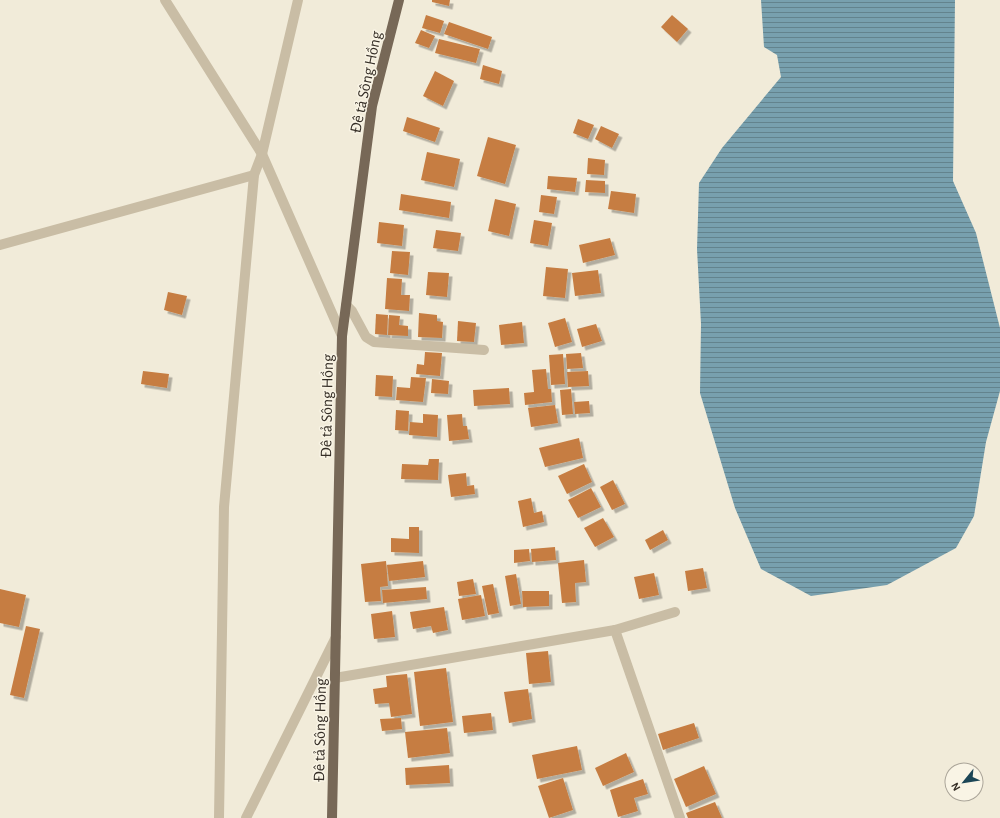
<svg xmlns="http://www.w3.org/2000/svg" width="1000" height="818" viewBox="0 0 1000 818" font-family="'Alegreya Sans',sans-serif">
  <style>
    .water { fill: url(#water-rules) }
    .building { fill: #c67d42; filter: url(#shadow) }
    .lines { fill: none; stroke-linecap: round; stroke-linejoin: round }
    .minor { stroke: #c9bda5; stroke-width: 10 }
    .primary { stroke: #776857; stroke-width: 10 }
    .labels { text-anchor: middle; stroke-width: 3; stroke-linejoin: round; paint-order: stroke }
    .street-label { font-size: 16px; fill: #352e26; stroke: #f9f4e5 }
  </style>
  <defs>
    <pattern id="water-rules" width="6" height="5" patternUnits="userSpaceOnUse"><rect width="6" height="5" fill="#78a0ae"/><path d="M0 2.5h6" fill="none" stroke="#63838d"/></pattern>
    <filter id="shadow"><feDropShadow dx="3.5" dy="3.5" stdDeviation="0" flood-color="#0004"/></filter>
  </defs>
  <rect width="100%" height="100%" fill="#f1ebd9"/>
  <polygon class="water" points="761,0 955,0 953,181 976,233 1000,328 1000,391 986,442 974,516 956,548 887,585 811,596 761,569 735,508 700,393 701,324 697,249 699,183 722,148 781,77 777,55 764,47"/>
  <g class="building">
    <polygon points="432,0 450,0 449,6 432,2"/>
    <polygon points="426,15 444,21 440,33 422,28"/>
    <polygon points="672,15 688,29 677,42 661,27"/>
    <polygon points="449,22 492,37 488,49 444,34"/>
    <polygon points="421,30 435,36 429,48 415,43"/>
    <polygon points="439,39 480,49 476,63 435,53"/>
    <polygon points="483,65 502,71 499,84 480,79"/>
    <polygon points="435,71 454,81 443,106 423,96"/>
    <polygon points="407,117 440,128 435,142 403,131"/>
    <polygon points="578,119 594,125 588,139 573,133"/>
    <polygon points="601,126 619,134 612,148 595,139"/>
    <polygon points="488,137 516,145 505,184 477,176"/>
    <polygon points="427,152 460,159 454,187 421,180"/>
    <polygon points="588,158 605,160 604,175 587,174"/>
    <polygon points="548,176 577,178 575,192 547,189"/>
    <polygon points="586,180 605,181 605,193 585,192"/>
    <polygon points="611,191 636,194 634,213 608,209"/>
    <polygon points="401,194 451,202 449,218 399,210"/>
    <polygon points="541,195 557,197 554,214 539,212"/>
    <polygon points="495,199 516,204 509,236 488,231"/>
    <polygon points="534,220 552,223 548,246 530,243"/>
    <polygon points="379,222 404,225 402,246 377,243"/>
    <polygon points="436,230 461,233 458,251 433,248"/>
    <polygon points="610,238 615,255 583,263 579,245"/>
    <polygon points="392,251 410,252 408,275 390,273"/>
    <polygon points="546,267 568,269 565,298 543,296"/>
    <polygon points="598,270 601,293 575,296 572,273"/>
    <polygon points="428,272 449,273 447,297 426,295"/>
    <polygon points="387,278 402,279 401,295 410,295 409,311 385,309"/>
    <polygon points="168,292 187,296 182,315 164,310"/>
    <polygon points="419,313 437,315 437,321 443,322 442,338 418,337"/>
    <polygon points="376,314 388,315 387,335 375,334"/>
    <polygon points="389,315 400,316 399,325 408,326 408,336 388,335"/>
    <polygon points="565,318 572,342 555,347 548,323"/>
    <polygon points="458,321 476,323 474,342 457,341"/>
    <polygon points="522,322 524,343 501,345 499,325"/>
    <polygon points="596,324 602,341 582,347 577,329"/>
    <polygon points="425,352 442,353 440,376 416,374 417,364 424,365"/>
    <polygon points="581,353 583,368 567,369 566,354"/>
    <polygon points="563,354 565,384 551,385 549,355"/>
    <polygon points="546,369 548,389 551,389 552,402 525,405 524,393 534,392 532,370"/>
    <polygon points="143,371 169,374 167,388 141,384"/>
    <polygon points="588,371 589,386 568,387 567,372"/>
    <polygon points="376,375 393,376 392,397 375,396"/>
    <polygon points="411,377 426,378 423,402 396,400 397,387 410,388"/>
    <polygon points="432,379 449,381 448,394 431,393"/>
    <polygon points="509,388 510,404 474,406 473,390"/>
    <polygon points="571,389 573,414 562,415 560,390"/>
    <polygon points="589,401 590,413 575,414 574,402"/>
    <polygon points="555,405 558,423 531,427 528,408"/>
    <polygon points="396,410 409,411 408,431 395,430"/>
    <polygon points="423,414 438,415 437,437 409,435 410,422 423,423"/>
    <polygon points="462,414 463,426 467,426 469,439 449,441 447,415"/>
    <polygon points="579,438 583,458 545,467 539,448"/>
    <polygon points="429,459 439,459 438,480 401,479 402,464 428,465"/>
    <polygon points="584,464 592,482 567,494 558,476"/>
    <polygon points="466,473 467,486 474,485 475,494 451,497 448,475"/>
    <polygon points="613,480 625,504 612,510 600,487"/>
    <polygon points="591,488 601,507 578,518 568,500"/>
    <polygon points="531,498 534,513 542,511 544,522 523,527 518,501"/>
    <polygon points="603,518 614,537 595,547 584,528"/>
    <polygon points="409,527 419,527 419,553 391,552 391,538 409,539"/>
    <polygon points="663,530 668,540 650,550 645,540"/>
    <polygon points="555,547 556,560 532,562 531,549"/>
    <polygon points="529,549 530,561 514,563 514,550"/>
    <polygon points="584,560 586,582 575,583 576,602 562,603 558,563"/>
    <polygon points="386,561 388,586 380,587 381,601 365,602 361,564"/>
    <polygon points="423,561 425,577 389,581 387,565"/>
    <polygon points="703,568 707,588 688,591 685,571"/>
    <polygon points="654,573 659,595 639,599 634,577"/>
    <polygon points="516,574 521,604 510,606 505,576"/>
    <polygon points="473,579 476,594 459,596 457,582"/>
    <polygon points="493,584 499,613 488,615 482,586"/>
    <polygon points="426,587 427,599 383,603 382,590"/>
    <polygon points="0,589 26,595 19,627 0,623"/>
    <polygon points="522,591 549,591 549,606 523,607"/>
    <polygon points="481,595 485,616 462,620 458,599"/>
    <polygon points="444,607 448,630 433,633 431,626 413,629 410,612"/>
    <polygon points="392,611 395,637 374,639 371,614"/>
    <polygon points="26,626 40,629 24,698 10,695"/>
    <polygon points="548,651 551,682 529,684 526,653"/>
    <polygon points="446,668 453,722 420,726 414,672"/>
    <polygon points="407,674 412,714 391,717 389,703 375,704 373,689 387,687 386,676"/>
    <polygon points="528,689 532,719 509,723 504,692"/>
    <polygon points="491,713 493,730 464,733 462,716"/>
    <polygon points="401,718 402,729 382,731 380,719"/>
    <polygon points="694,723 699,738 663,750 658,734"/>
    <polygon points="447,728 450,753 408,758 405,732"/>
    <polygon points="577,746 582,770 537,779 532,755"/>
    <polygon points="626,753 634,772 603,786 595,768"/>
    <polygon points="449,765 450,783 406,785 405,768"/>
    <polygon points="704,766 716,794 686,807 674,779"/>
    <polygon points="563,778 573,810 549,818 538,786"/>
    <polygon points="643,779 648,794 634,798 638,811 618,817 610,790"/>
    <polygon points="715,802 722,818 688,818 686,813"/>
  </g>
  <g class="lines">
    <g class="minor">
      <polyline points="165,0 262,154 342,336"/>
      <polyline points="0,245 254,175"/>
      <polyline points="346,305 352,311 366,337 374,342 484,350"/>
      <polyline points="615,630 680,818"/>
      <polyline points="335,678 615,630 675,612"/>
      <polyline points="219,818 224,507 254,175 262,154 298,0"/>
      <polyline points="246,818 336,637"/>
    </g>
    <polyline class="primary" points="332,818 342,336 372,106 399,0"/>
  </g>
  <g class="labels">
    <g class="street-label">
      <text transform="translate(365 82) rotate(-78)" y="6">Đê tả Sông Hồng</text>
      <text transform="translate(326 406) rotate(-89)" y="6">Đê tả Sông Hồng</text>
      <text transform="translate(319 730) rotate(-89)" y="6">Đê tả Sông Hồng</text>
    </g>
  </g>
  <g transform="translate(964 782) rotate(240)"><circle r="19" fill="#f9f4e5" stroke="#aba599"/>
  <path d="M0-3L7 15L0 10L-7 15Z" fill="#1c4656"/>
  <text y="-6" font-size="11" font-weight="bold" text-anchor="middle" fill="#352e26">N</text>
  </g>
</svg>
